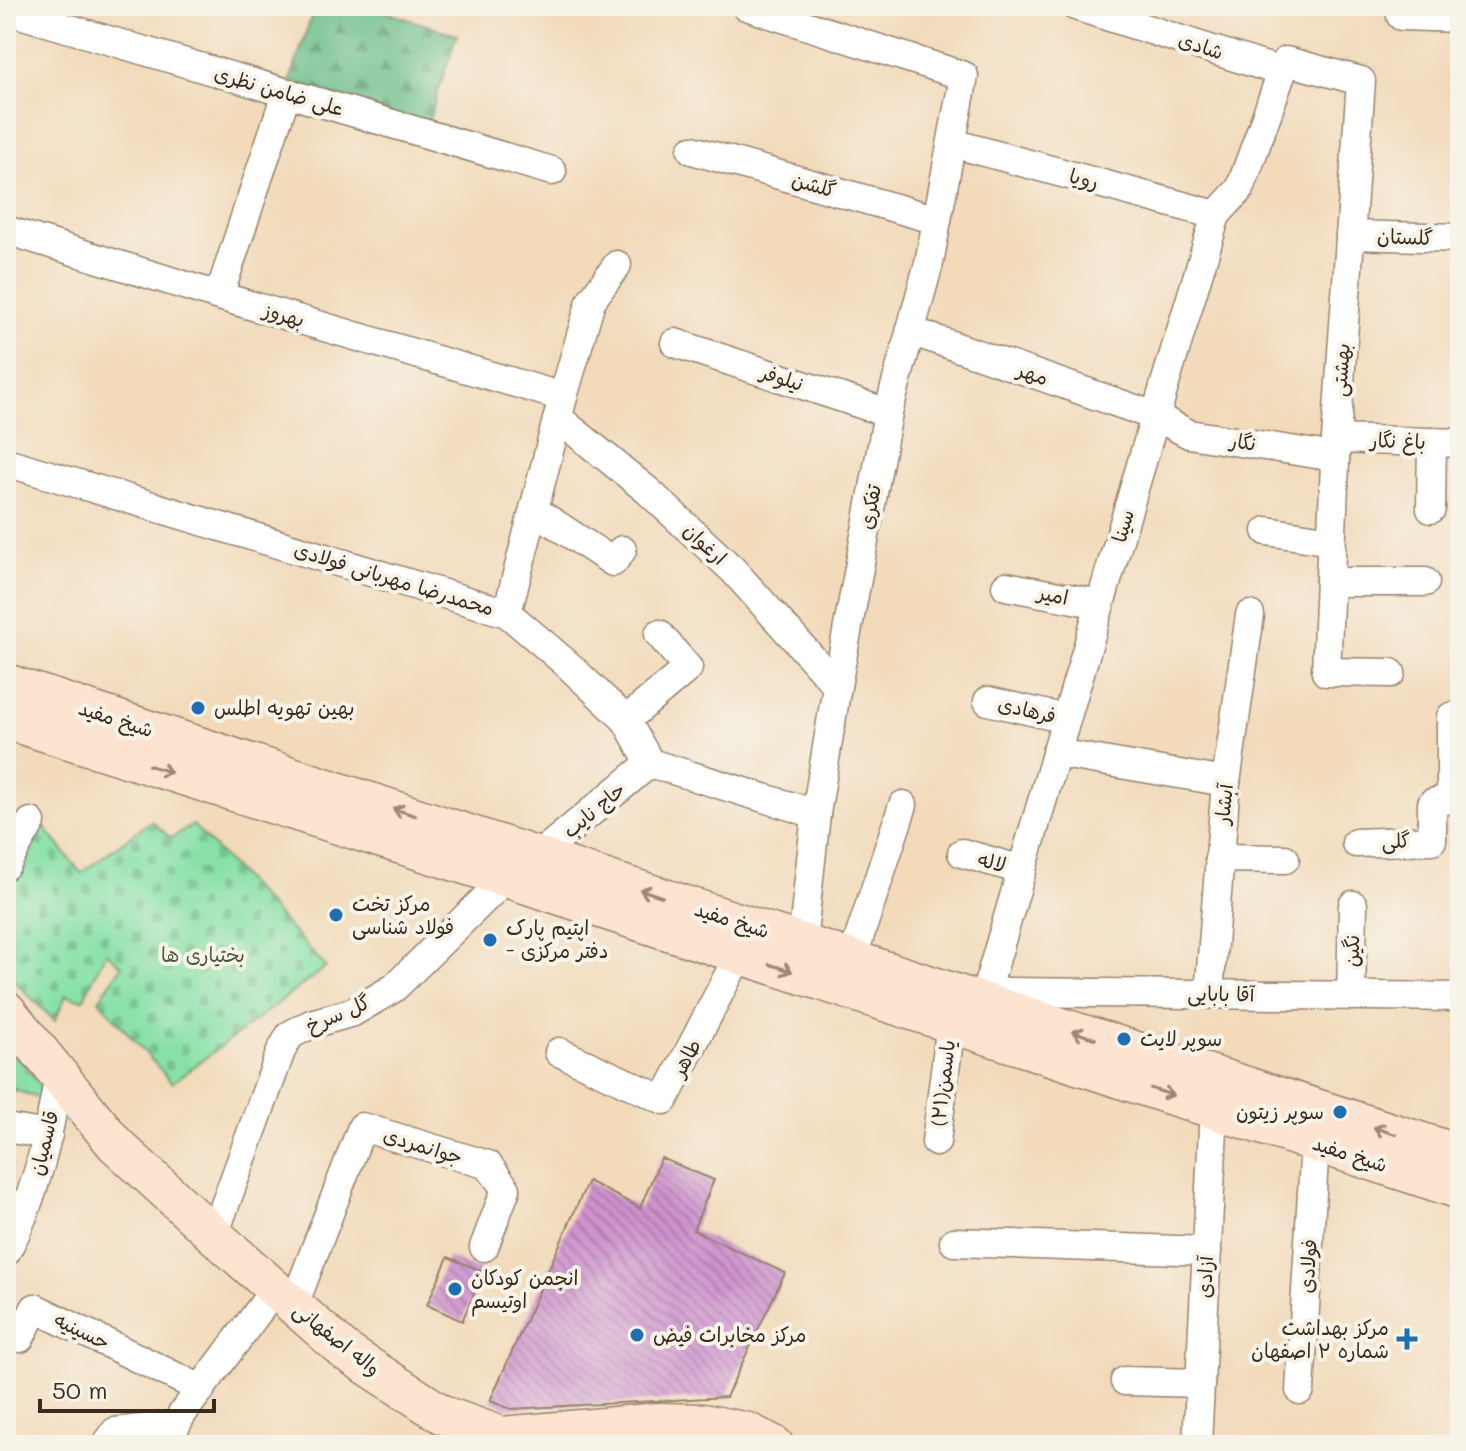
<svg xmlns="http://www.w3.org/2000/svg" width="1466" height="1451" viewBox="0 0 1466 1451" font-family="Mali,'Playpen Sans Arabic',sans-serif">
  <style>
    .forest { fill: url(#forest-firs); stroke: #547455; stroke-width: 2 }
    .cemetery { fill: url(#cemetery-stones); stroke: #618662; stroke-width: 2 }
    .park { fill: url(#park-crowns); stroke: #618662; stroke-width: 2 }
    .building { fill: url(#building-back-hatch) }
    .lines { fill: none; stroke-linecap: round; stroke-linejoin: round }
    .street-casing { stroke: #96826c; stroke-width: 31 }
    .secondary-casing { stroke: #96826c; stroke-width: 41 }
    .street { stroke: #fff; stroke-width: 28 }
    .secondary { stroke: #fde4d1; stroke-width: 38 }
    .oneway { stroke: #9c8778 }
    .poi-dot { fill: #1f6fb2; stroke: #f7f3e8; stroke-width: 3 }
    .labels { text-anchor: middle; stroke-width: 8; stroke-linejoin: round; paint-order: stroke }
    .street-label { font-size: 20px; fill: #3b2a1e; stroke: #f7f3e8 }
    .poi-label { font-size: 20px; fill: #3b2a1e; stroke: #f7f3e8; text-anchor: start }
    .park-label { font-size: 20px; fill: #4e5840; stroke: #f7f3e8 }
  </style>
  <defs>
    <pattern id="forest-firs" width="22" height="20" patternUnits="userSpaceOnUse" patternTransform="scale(2)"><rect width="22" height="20" fill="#6dbf8c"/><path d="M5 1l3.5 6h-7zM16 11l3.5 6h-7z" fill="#5b9b72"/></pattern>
    <pattern id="cemetery-stones" width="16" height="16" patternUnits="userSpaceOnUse" patternTransform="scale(2)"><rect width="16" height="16" fill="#87e1a7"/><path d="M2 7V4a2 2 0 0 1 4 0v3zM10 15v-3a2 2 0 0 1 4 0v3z" fill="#75c18f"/></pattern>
    <pattern id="park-crowns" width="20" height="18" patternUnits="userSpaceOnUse" patternTransform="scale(2)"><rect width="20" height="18" fill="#87e1a7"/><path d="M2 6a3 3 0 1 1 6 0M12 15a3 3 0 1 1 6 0" fill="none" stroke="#75c18f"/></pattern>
    <pattern id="building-back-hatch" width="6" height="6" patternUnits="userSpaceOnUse" patternTransform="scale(2)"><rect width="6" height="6" fill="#ce92ce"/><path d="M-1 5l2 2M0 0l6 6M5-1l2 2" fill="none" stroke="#a877a7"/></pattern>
  </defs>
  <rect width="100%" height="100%" fill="#f7f3e8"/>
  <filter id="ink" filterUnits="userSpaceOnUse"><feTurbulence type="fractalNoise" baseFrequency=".0125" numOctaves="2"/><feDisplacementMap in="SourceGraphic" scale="16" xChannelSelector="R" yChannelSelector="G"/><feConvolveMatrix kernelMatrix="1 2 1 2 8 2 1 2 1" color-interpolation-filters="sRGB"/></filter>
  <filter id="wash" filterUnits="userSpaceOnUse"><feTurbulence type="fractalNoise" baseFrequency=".006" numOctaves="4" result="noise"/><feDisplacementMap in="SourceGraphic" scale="32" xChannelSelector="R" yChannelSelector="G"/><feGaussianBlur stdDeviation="1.8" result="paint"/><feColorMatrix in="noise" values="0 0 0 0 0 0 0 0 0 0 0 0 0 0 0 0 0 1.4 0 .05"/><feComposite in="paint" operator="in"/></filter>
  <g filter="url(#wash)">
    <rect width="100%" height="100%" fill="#f2daba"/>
    <polygon class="forest" points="315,6 380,6 380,10 457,35 427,125 290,81"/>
    <polygon class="cemetery" points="151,821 171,838 193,825 326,967 172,1083 99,1000 122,966 106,952 83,1000 66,995 55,1021 6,973 6,880 40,822 81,873"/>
    <polygon class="park" points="6,1044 40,1084 40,1098 12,1089 7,1121"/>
    <g id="blocks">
      <g class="building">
        <polygon points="661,1158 714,1180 693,1230 785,1273 726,1397 511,1409 490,1401 588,1181 640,1208"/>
        <polygon points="448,1257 484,1272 462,1321 427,1305"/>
      </g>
    </g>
  </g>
  <g filter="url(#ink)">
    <use href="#blocks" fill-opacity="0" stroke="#96826c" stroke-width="2"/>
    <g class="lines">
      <g class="street-casing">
        <g id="street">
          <polyline points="746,6 964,76 929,263 888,413 837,686 816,814 802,943"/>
          <polyline points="1075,6 1282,72"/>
          <polyline points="6,10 552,171"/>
          <polyline points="1401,16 1460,18"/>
          <polyline points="952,143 1216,215"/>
          <polyline points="692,150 937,220"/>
          <polyline points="6,230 219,296 563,397"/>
          <polyline points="1350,235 1460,238"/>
          <polyline points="219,296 286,94"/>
          <polyline points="911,331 1155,416 1189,434 1335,457"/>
          <polyline points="675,343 888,413"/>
          <polyline points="558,418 648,491 733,570 837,686"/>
          <polyline points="1336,439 1460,443"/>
          <polyline points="6,462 507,613 567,664 626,720 650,763 816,814"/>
          <polyline points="1431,509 1432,442"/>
          <polyline points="534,510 613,562 622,550"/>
          <polyline points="1267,531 1331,541"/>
          <polyline points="1330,582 1425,582"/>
          <polyline points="1006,586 1100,604"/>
          <polyline points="507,613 563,397 591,301 617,265"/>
          <polyline points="988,701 1066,719"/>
          <polyline points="626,720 688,668 659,634"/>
          <polyline points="1056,753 1226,782"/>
          <polyline points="1356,843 1432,840 1432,803 1451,799 1451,717 1460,717"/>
          <polyline points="962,853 1022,870"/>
          <polyline points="538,856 650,763"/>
          <polyline points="1219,858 1285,859"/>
          <polyline points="6,865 31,822"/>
          <polyline points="852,959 903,805"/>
          <polyline points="1209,994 1226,782 1250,615"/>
          <polyline points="1351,996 1353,905"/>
          <polyline points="983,1002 1164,387 1216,215 1240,189 1286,61 1361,81 1336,439 1326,672 1391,673"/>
          <polyline points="983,1002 1008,992 1460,997"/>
          <polyline points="559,1052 664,1100 739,955"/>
          <polyline points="6,1128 48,1135"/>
          <polyline points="936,1142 951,1023"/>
          <polyline points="214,1235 281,1051 290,1035 311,1024 353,1012 394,988 506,878"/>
          <polyline points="954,1242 1207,1251"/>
          <path d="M6,1252C36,1197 48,1137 59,1076"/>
          <polyline points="294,1305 362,1127 488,1165 506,1189 484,1247"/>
          <polyline points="20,1338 35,1308 201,1389"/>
          <polyline points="1125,1381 1200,1383"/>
          <polyline points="1300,1390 1315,1143"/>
          <polyline points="176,1425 182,1414 275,1289"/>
          <polyline points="106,1445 115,1432 176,1425"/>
          <polyline points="1197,1445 1214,1109"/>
        </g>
      </g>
      <g class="secondary-casing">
        <g id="secondary">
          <polyline points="6,683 964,996 1460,1154"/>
          <polyline points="6,720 506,878 1460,1190"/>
          <polyline points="6,1010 115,1144 214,1235 345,1351 443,1415 502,1436 660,1422 703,1423 748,1432 774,1445"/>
        </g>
      </g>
      <use href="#street" class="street"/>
      <use href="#secondary" class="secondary"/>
    </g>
    <defs><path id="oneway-shaft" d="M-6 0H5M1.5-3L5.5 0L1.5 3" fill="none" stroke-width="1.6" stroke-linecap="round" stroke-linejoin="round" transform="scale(2)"/></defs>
    <g class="oneway">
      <use href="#oneway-shaft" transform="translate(160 769) rotate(18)"/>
      <use href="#oneway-shaft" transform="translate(404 812) rotate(-162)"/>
      <use href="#oneway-shaft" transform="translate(651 893) rotate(-162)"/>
      <use href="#oneway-shaft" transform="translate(781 968) rotate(18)"/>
      <use href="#oneway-shaft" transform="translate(1084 1035) rotate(-162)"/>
      <use href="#oneway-shaft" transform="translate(1162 1092) rotate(18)"/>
      <use href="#oneway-shaft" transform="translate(1385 1131) rotate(-162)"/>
    </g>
  </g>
  <g class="poi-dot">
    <circle cx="198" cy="708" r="8"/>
    <circle cx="336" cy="915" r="8"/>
    <circle cx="490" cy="940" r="8"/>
    <circle cx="1124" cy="1039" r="8"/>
    <circle cx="1340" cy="1112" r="8"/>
    <circle cx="455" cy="1289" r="8"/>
    <circle cx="637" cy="1335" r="8"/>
    <path d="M1403 1327h8v8h8v8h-8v8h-8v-8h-8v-8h8z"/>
  </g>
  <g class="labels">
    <g class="street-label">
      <text transform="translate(1201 46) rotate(18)" y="7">شادی</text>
      <text transform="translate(279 91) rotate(16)" y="7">علی ضامن نظری</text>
      <text transform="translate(1084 179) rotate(15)" y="7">رویا</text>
      <text transform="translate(814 185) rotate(16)" y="7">گلشن</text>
      <text transform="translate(1405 237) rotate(2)" y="7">گلستان</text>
      <text transform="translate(284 315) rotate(16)" y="7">بهروز</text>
      <text transform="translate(1341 370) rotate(-86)" y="7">بهشتی</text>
      <text transform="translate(1033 374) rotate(19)" y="7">مهر</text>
      <text transform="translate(782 378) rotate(18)" y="7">نیلوفر</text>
      <text transform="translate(1398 441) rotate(2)" y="7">باغ نگار</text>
      <text transform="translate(1243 442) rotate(9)" y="7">نگار</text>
      <text transform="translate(870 507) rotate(-79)" y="7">تفکری</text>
      <text transform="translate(1123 526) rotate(-74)" y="7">سینا</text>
      <text transform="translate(705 544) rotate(43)" y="7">ارغوان</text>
      <text transform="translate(394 579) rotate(17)" y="7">محمدرضا مهربانی فولادی</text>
      <text transform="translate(1053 595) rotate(11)" y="7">امیر</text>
      <text transform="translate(1027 710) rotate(13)" y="7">فرهادی</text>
      <text transform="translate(116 719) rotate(18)" y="7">شیخ مفید</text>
      <text transform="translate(1224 804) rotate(-84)" y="7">آبشار</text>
      <text transform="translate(594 810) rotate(-40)" y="7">حاج نایب</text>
      <text transform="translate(1396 841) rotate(-2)" y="7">گلی</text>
      <text transform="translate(992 862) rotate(15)" y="7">لاله</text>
      <text transform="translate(732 920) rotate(18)" y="7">شیخ مفید</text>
      <text transform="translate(1352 951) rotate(-89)" y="7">نگین</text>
      <text transform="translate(1221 994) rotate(1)" y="7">آقا بابایی</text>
      <text transform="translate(338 1014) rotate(-23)" y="7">گل سرخ</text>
      <text transform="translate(686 1058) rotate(-62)" y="7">طاهر</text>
      <text transform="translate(943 1083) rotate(-83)" y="7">یاسمن(۲۱)</text>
      <text transform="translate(44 1143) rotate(-76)" y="7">قاسمیان</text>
      <text transform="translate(423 1146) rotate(17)" y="7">جوانمردی</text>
      <text transform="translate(1350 1154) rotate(18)" y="7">شیخ مفید</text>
      <text transform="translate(1308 1266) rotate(-86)" y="7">فولادی</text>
      <text transform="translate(1205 1277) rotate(-87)" y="7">آزادی</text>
      <text transform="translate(82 1331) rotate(26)" y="7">حسینیه</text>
      <text transform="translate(337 1339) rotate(38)" y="7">واله اصفهانی</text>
    </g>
    <g class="poi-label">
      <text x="214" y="715">بهین تهویه اطلس</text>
      <text x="352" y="911">مرکز تخت<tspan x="352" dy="23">فولاد شناسی</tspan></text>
      <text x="506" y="935">اپتیم پارک<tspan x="506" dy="23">- دفتر مرکزی</tspan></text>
      <text x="1140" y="1046">سوپر لایت</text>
      <text x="1324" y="1119" text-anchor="end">سوپر زیتون</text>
      <text x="471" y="1285">انجمن کودکان<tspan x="471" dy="23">اوتیسم</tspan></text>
      <text x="1389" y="1335" text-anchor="end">مرکز بهداشت<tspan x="1389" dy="23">شماره ۲ اصفهان</tspan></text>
      <text x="653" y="1342">مرکز مخابرات فیض</text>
    </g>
    <g class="park-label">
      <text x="203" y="962">بختیاری ها</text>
    </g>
  </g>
  <rect width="1466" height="1451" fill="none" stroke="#f7f3e8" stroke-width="32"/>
  <path d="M40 1399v12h174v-12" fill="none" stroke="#3b2a1e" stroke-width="4"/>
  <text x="52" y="1399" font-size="24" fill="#3b2a1e" stroke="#f7f3e8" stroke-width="6" paint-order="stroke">50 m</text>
</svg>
